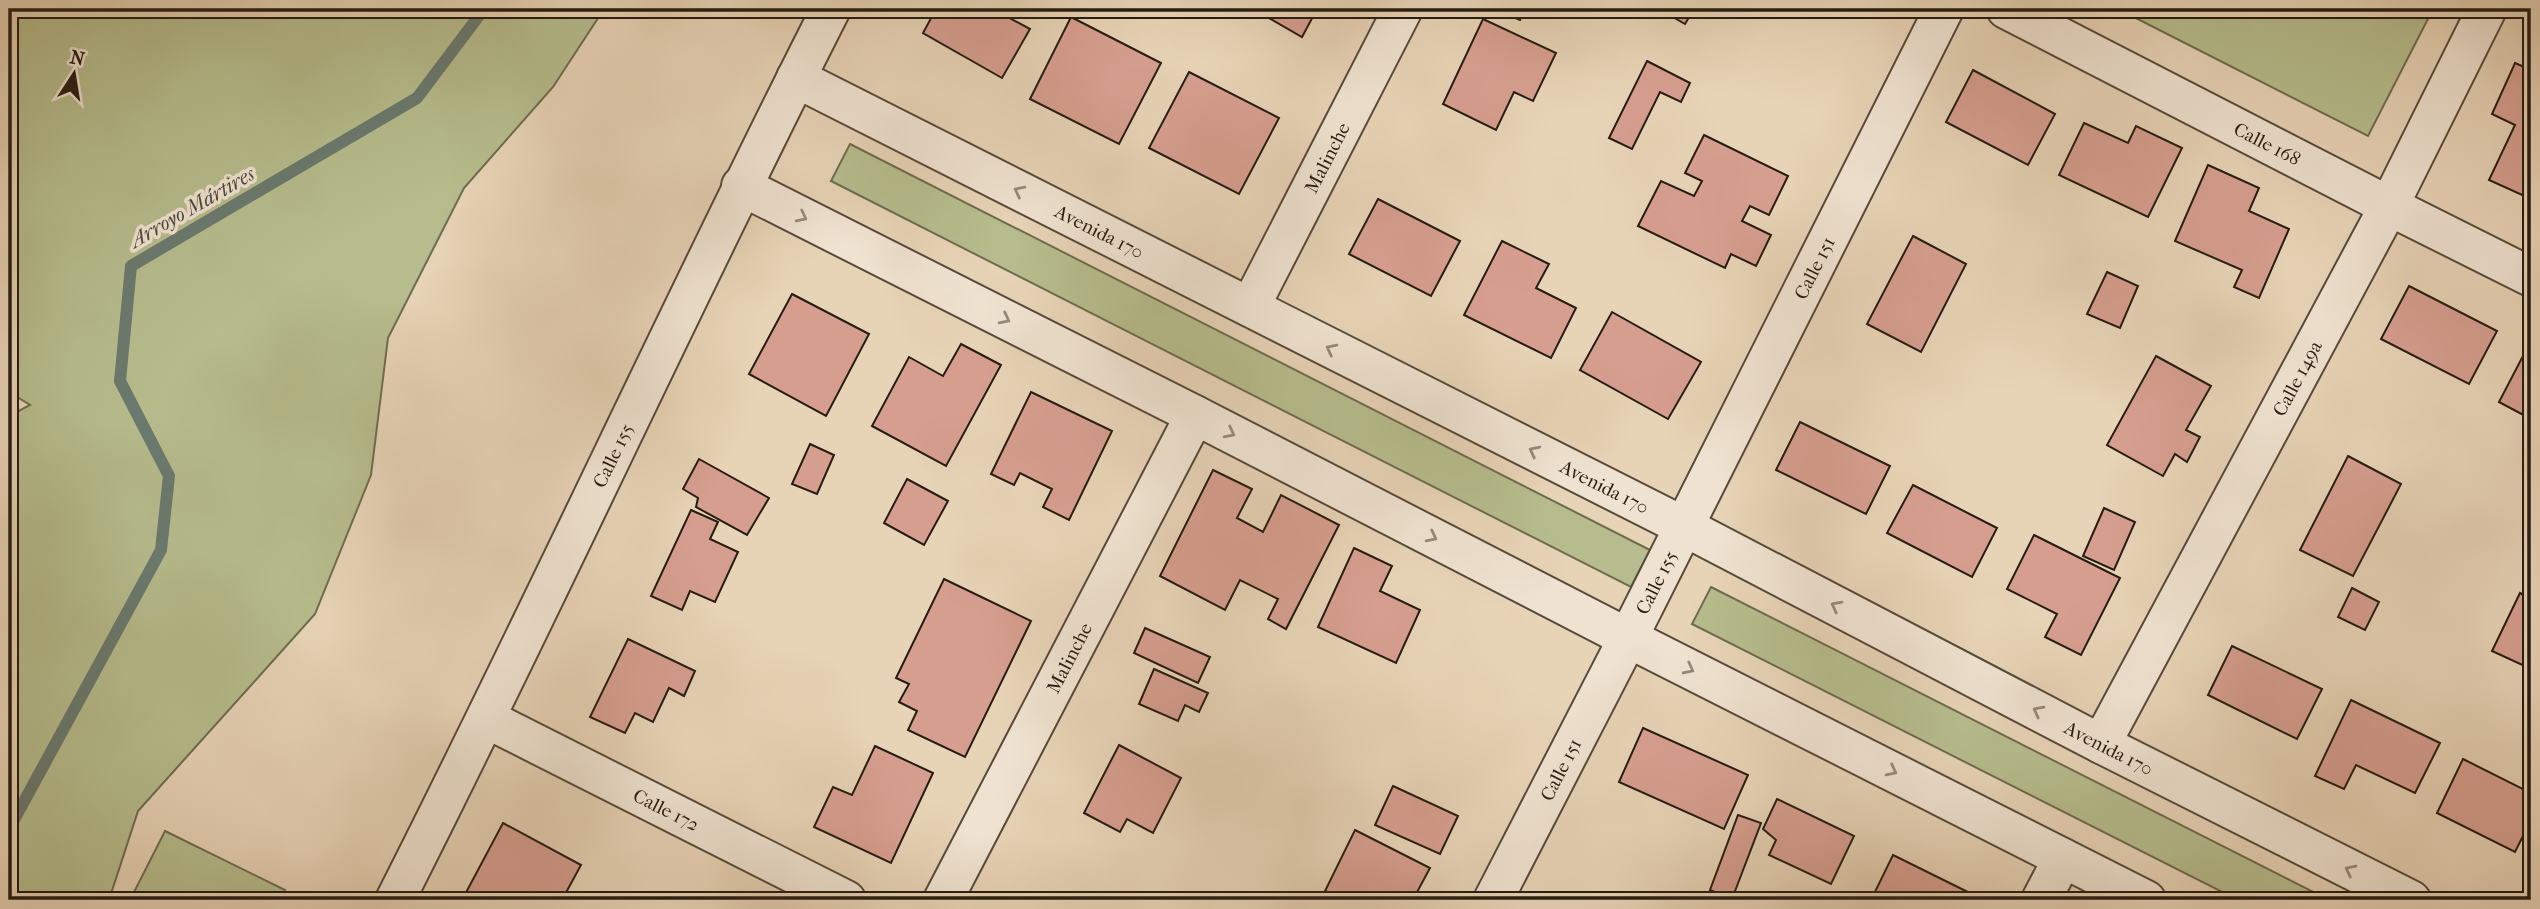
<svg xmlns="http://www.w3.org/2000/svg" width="2540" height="909" viewBox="0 0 2540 909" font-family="'IM FELL French Canon',serif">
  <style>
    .green { fill: #b6bc8d; stroke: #6e6c4f; stroke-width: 2 }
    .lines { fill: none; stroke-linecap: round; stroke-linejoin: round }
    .stream { stroke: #6a7a6f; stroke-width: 12 }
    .building { fill: #d69e8f; stroke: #261c11; stroke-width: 2 }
    .minor-casing { stroke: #564a3a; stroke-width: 42 }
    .minor { stroke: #efe2d0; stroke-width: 38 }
    .oneway { stroke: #95897a }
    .labels { text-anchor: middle; stroke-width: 7; stroke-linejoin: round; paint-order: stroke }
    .street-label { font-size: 19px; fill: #261c11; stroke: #efe2d0 }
    .water-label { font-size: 21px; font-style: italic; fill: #484b40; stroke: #efe2d0 }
  </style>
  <rect width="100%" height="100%" fill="#e7d3b6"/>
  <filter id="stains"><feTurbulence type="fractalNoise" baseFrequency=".00286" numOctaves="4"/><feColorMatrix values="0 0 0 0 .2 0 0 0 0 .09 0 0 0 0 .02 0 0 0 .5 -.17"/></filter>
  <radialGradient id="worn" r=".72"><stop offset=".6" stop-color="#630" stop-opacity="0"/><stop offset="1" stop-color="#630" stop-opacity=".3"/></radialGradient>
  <g class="green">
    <polygon points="9,9 604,9 553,87 464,188 388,338 371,475 315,614 138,811 109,900 9,900 9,416 30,405 9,392"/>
    <polygon points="2118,9 2433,9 2368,136"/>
    <polygon points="850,144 1650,550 1631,587 831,181"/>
    <polygon points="1711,587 2329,900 2238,900 1692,624"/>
    <polygon points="165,831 285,890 280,900 130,900"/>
  </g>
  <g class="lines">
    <polyline class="stream" points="9,829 161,550 169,476 120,381 131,266 417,98 484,9"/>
  </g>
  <g class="building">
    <polygon points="936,9 993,9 1030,29 1002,78 923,33"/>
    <polygon points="1253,9 1317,9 1302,37"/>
    <polygon points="1493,9 1524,9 1520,20"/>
    <polygon points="1666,9 1694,9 1685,24 1664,12"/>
    <polygon points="1071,17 1161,63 1119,144 1030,99"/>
    <polygon points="1483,19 1556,53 1533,101 1514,92 1496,130 1443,104"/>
    <polygon points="1647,61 1690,83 1681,102 1660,92 1632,149 1609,138"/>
    <polygon points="2515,63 2531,70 2531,199 2489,180 2515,125 2492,114"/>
    <polygon points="1973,70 2055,114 2028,165 1946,122"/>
    <polygon points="1189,72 1279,118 1239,194 1149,148"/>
    <polygon points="2084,123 2128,143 2136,126 2182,148 2148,217 2059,175"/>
    <polygon points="1704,135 1788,176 1769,215 1750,206 1742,221 1771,235 1756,266 1731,254 1725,268 1638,226 1661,181 1694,196 1702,181 1685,173"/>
    <polygon points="2208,165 2259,188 2249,211 2289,229 2259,298 2234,287 2242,270 2175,241"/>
    <polygon points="1378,199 1460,241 1431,296 1349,254"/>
    <polygon points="1913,236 1966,264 1921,352 1867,324"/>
    <polygon points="1502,241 1549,264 1536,288 1576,308 1551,358 1464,315"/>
    <polygon points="2107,272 2138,286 2120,328 2087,314"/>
    <polygon points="2409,286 2497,331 2469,384 2381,339"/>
    <polygon points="792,294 869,334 826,416 749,374"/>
    <polygon points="1612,312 1701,362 1668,419 1580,370"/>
    <polygon points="961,344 1001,365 946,466 872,426 909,357 943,376"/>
    <polygon points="2525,352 2531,355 2531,419 2499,402"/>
    <polygon points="2156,356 2211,386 2186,430 2200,437 2187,462 2175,454 2163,476 2107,445"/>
    <polygon points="1031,392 1112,431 1069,520 1043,507 1052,489 1020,473 1014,485 991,474"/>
    <polygon points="1800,422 1890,466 1866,514 1776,470"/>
    <polygon points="810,444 834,455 817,494 792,484"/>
    <polygon points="2348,456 2401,484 2353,576 2300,550"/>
    <polygon points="699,459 769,498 747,535 696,507 698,498 683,489"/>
    <polygon points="1213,470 1252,489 1237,518 1263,532 1281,495 1339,525 1286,629 1268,619 1278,599 1240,580 1225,610 1160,576"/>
    <polygon points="907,479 948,501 924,545 884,523"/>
    <polygon points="1913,485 1997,528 1972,577 1887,533"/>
    <polygon points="2104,508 2135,522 2114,570 2083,556"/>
    <polygon points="691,510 718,522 710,539 738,552 715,602 690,591 682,610 651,596"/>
    <polygon points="2034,535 2120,578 2081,655 2045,637 2057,614 2007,589"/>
    <polygon points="1354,548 1392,566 1380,591 1420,610 1396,663 1318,627"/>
    <polygon points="944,579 1031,621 965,757 908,730 917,711 899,702 909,684 896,678"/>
    <polygon points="2352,588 2379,602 2365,630 2338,617"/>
    <polygon points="2520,593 2531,599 2531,669 2492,651"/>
    <polygon points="1145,628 1210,657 1198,683 1134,653"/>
    <polygon points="628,639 695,671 684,696 669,688 653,722 635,713 625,733 590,717"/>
    <polygon points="2232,646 2322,689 2297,739 2208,695"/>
    <polygon points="1154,669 1208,693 1199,712 1185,705 1178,721 1139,704"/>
    <polygon points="2351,700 2440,743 2415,793 2356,765 2344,789 2315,776"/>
    <polygon points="1643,728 1748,775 1724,829 1619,782"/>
    <polygon points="1119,745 1181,778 1153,833 1127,819 1120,832 1084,813"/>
    <polygon points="875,746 933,773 891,863 814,827 833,787 852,795"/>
    <polygon points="2463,759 2531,793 2531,820 2515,852 2437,813"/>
    <polygon points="1393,786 1458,816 1440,854 1375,825"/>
    <polygon points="1777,799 1854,836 1831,884 1769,855 1776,840 1763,829"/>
    <polygon points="1738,815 1761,823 1732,899 1710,890"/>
    <polygon points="503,823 581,865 562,900 462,900"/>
    <polygon points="1355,830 1430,868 1416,894 1428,900 1343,900 1325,891"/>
    <polygon points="1893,855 1984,900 1871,900"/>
  </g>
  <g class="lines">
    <g class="minor-casing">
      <g id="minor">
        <path id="s1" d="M2006,9L2389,206L2531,277"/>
        <path id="s2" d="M796,78L1683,526L2101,744L2411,900"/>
        <polyline points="741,186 1195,415 1628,638 2146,900"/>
        <path id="s3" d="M1250,307L1403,9"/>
        <path id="s4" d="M487,719L846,900"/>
        <path id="s5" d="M2101,744L2389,206L2487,9"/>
        <path id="s6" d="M395,900C545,605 681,304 831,9"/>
        <path id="s7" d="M943,900L1195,415"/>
        <path id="s8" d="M1493,900L1628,638L1944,9"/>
        <polyline points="2041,900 2063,858"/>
      </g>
    </g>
    <use href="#minor" class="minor"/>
  </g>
  <defs><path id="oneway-chevron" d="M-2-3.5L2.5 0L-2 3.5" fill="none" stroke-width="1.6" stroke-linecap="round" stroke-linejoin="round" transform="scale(1.75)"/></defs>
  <g class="oneway">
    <use href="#oneway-chevron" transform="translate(1019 191) rotate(-153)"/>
    <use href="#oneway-chevron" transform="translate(802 217) rotate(27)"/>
    <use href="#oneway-chevron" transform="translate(1005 319) rotate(27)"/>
    <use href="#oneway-chevron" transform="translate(1331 349) rotate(-153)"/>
    <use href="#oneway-chevron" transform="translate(1230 433) rotate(27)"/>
    <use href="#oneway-chevron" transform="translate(1534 451) rotate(-153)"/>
    <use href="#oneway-chevron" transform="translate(1432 537) rotate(27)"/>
    <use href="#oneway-chevron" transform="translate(1836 606) rotate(-152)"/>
    <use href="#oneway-chevron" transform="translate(1689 669) rotate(27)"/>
    <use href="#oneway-chevron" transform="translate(2038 711) rotate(-152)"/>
    <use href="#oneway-chevron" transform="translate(1892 771) rotate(27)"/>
    <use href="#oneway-chevron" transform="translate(2350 870) rotate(-153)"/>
  </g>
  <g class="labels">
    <g class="street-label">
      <text dy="7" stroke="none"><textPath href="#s1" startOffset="294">Calle 168</textPath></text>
      <text dy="7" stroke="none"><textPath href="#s3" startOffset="168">Malinche</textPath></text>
      <text dy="7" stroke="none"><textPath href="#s2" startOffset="340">Avenida 170</textPath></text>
      <text dy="7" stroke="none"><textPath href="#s8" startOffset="709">Calle 151</textPath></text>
      <text dy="7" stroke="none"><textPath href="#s5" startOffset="415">Calle 149a</textPath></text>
      <text dy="7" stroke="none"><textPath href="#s6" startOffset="495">Calle 155</textPath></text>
      <text dy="7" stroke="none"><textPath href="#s2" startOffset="906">Avenida 170</textPath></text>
      <text dy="7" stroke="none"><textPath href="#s8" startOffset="357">Calle 155</textPath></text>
      <text dy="7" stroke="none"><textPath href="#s7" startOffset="273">Malinche</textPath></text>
      <text dy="7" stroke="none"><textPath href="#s2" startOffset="1474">Avenida 170</textPath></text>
      <text dy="7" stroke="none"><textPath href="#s8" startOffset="147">Calle 151</textPath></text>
      <text dy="7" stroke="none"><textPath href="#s4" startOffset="201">Calle 172</textPath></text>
    </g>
    <g class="water-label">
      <text transform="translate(192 207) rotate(-30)" y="7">Arroyo Mártires</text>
    </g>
  </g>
  <rect width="2540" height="909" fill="none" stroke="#e7d3b6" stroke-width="35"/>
  <rect x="10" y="10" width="2519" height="888" fill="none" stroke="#261c11" stroke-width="3.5"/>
  <rect x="18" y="18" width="2505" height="874" fill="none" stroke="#261c11" stroke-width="2"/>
  <g transform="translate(74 74) rotate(12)" stroke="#efe2d0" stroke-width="5" paint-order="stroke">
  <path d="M0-5L12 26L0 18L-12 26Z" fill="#261c11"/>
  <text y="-10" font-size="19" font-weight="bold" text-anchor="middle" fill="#261c11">N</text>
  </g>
  <rect width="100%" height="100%" filter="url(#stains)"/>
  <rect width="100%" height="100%" fill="url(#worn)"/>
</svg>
